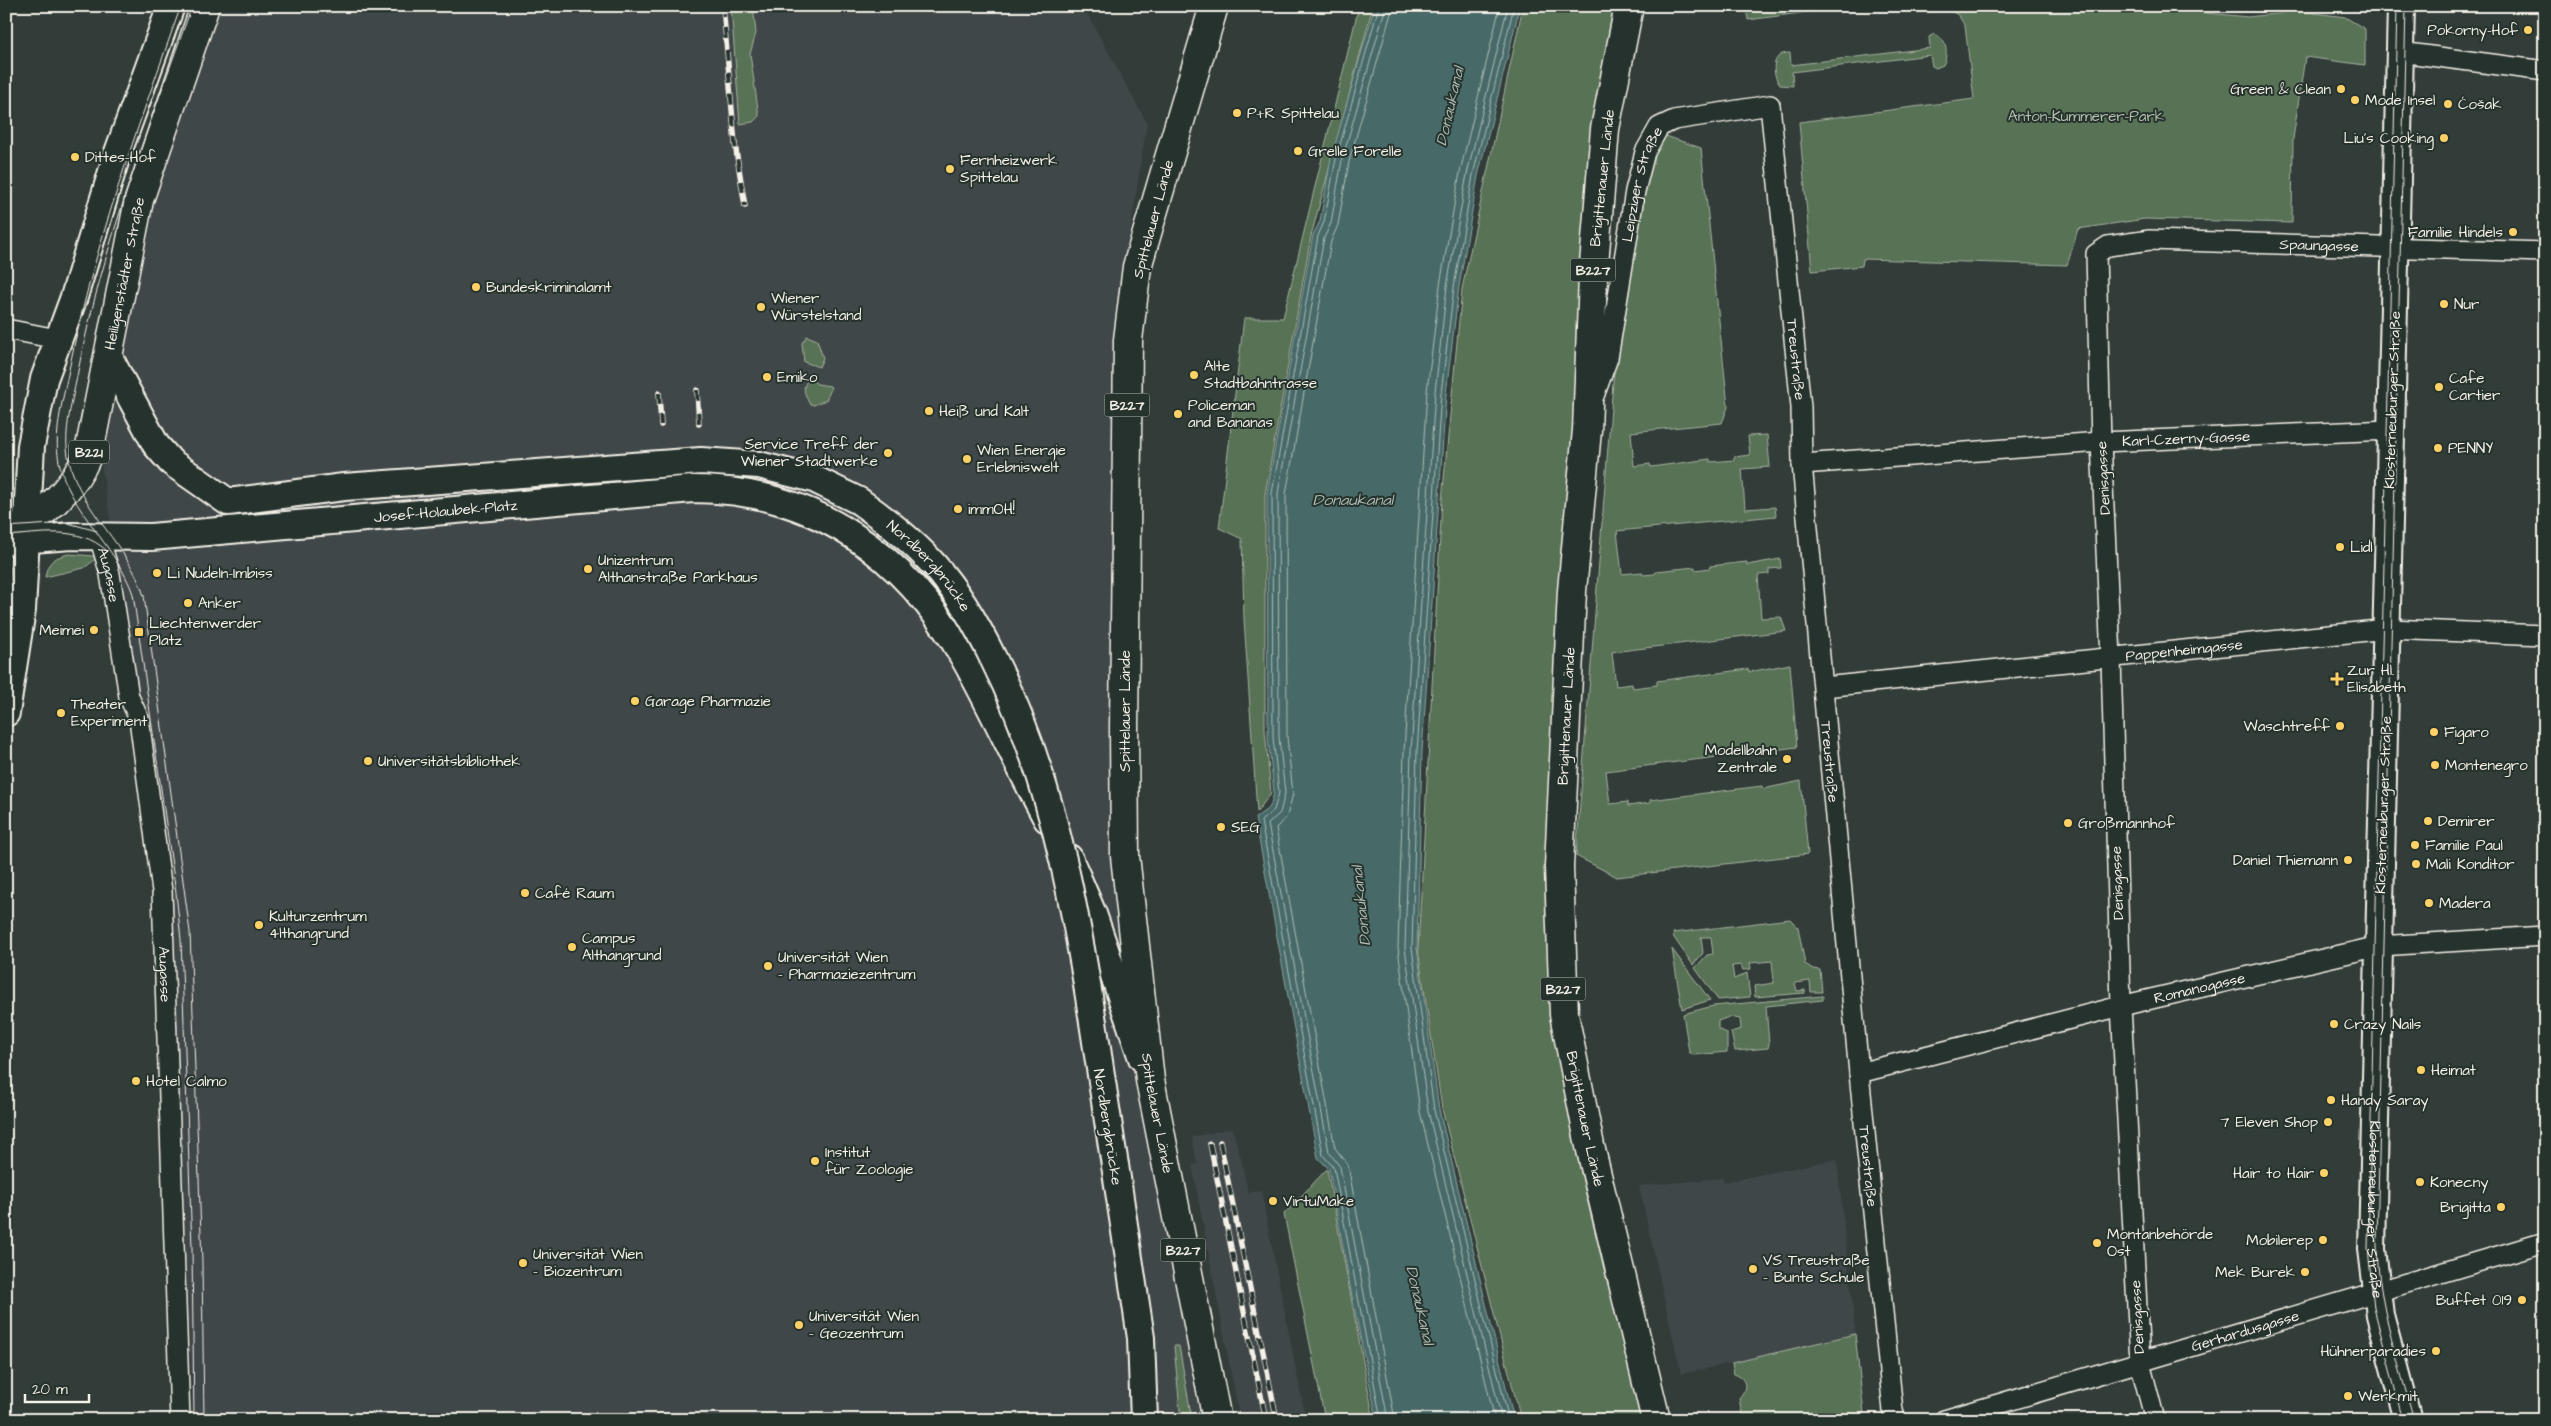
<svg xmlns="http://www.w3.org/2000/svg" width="2551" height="1426" viewBox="0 0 2551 1426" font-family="'Architects Daughter',sans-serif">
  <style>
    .built { fill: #404648 }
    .green { fill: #597257; stroke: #a6b2a0 }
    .water { fill: #466b69; stroke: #8ca19c }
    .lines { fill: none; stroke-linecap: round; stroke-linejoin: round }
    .shore { stroke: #aebbb5; stroke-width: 1 }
    .street-casing { stroke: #f4f1e8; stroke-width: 22 }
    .secondary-casing { stroke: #f4f1e8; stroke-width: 30 }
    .primary-casing { stroke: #f4f1e8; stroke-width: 31 }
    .street { stroke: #26332d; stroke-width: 19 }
    .secondary { stroke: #26332d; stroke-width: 26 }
    .primary { stroke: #26332d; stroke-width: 28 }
    .tram { stroke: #f4f1e8; stroke-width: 1 }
    .rail-casing { stroke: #f4f1e8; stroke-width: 5.5 }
    .rail { stroke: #26332d; stroke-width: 4; stroke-dasharray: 11; stroke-linecap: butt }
    .secondary-bridge-casing { stroke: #f4f1e8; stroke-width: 30; stroke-linecap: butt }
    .secondary-bridge { stroke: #26332d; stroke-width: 26 }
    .poi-dot { fill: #ffd166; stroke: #26332d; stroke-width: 2 }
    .labels { text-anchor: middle; stroke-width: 4; stroke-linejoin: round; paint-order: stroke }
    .shield { fill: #26332d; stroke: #b6b8b0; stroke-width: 1 }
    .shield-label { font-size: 14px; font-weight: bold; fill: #f4f1e8 }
    .poi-label { font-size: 15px; fill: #f4f1e8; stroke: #26332d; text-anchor: start }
    .park-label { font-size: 15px; fill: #b6beae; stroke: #26332d }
    .street-label { font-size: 15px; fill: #f4f1e8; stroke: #26332d }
    .water-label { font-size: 16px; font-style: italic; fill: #aebbb5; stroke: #26332d }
  </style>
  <rect width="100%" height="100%" fill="#323c39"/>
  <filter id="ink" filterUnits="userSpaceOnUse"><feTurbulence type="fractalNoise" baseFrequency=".02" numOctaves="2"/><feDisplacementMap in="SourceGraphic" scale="10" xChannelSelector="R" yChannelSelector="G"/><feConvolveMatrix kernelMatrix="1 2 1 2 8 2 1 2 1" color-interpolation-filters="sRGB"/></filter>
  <g filter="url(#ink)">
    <g class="built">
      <polygon points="205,6 1083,6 1147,123 1118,312 1125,942 1214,1420 193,1420 170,886 91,402"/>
      <polygon points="1232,1128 1241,1158 1248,1192 1261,1191 1306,1420 1241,1420 1239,1415 1192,1165 1197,1164 1192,1137"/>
      <polygon points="1837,1159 1864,1414 1844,1420 1743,1420 1739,1398 1745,1391 1746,1384 1741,1376 1734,1374 1732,1363 1681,1374 1639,1186 1722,1178 1724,1182"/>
    </g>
    <g class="green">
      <polygon points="731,6 753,6 756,33 750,54 759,116 753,122 740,124"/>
      <polygon points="1359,6 1373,6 1311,236 1265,494 1265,730 1271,793 1257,812 1244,619 1242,539 1219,528 1244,318 1283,318"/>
      <path d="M1523,6H1613L1592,139L1547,872C1547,918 1546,964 1552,1009C1568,1148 1610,1284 1642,1420H1521L1442,1109L1418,949L1442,500L1462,289Z"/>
      <polygon points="1746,6 1853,6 1748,20"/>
      <polygon points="1910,6 2137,6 2248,17 2300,11 2345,17 2365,29 2365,65 2305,57 2293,139 2292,223 2145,219 2078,229 2067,265 1863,259 1862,266 1812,271 1799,122 1974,99 1965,26 1958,15 1949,10 1915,13 1912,12"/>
      <path d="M1934,34C1947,38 1949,54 1943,65L1936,68L1932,66L1930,55L1792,72L1793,86L1780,85C1771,73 1771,52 1790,53L1791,65L1930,48L1929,37Z"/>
      <polygon points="1663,135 1701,148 1728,407 1722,423 1631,432 1634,466 1650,464 1651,467 1710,459 1710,462 1734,460 1734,457 1750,455 1748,436 1767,435 1770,467 1742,469 1745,509 1775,507 1776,516 1617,531 1622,574 1642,572 1643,575 1655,574 1656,571 1695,567 1695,570 1710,568 1710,566 1747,562 1747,565 1780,559 1781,568 1769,569 1769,574 1758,575 1761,618 1781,617 1786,631 1612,652 1616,686 1632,684 1633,688 1657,685 1657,681 1748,669 1749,672 1790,664 1797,747 1606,771 1610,804 1628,802 1628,806 1650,803 1650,800 1762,786 1763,789 1801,781 1808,854 1617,877 1576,856 1616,344 1641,192"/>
      <polygon points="807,336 817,340 823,358 819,367 804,362 802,343"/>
      <path d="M810,378L817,384L830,386L831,389L826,400L814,405L809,403C804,392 801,386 810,378Z"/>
      <path d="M69,554L93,556L96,559L84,568L45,577C47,562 54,557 69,554Z"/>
      <polygon points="1790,919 1798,927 1805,964 1813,969 1820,970 1822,992 1811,992 1810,981 1795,983 1797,991 1805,990 1805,993 1755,997 1754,986 1774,983 1772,961 1750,963 1751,969 1743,970 1741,965 1732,966 1734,979 1747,973 1750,997 1718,1000 1695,968 1707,955 1713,954 1711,937 1701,937 1703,953 1693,965 1674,938 1673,933"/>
      <polygon points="1672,949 1710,1000 1682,1009"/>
      <polygon points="1823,996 1823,1000 1766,1006 1769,1044 1768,1048 1735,1051 1731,1032 1741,1029 1740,1019 1729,1017 1718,1021 1718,1029 1727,1033 1727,1052 1693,1055 1689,1052 1683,1014 1713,1006"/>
      <polygon points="1327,1169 1374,1420 1325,1420 1284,1214"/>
      <path d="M1855,1334L1864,1414L1844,1420H1743L1739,1398C1747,1389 1748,1379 1734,1374L1732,1363Z"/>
      <polygon points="1174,1346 1179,1346 1192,1420 1181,1420"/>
    </g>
    <polygon class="water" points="1375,6 1520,6 1478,176 1459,287 1446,394 1422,752 1417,948 1439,1109 1514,1420 1377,1420 1351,1291 1329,1169 1318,1158 1255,818 1270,807 1274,793 1268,738 1267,493 1313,235 1320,221 1331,158"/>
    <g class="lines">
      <g class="shore">
        <polyline points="1379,6 1336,159 1324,222 1318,236 1272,493 1273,737 1279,793 1274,810 1261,821 1323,1155 1334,1168 1381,1420"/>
        <polyline points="1386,6 1342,160 1331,223 1324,238 1278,493 1279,737 1285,793 1280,813 1268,824 1329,1152 1340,1167 1388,1420"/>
        <polyline points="1393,6 1349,162 1338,225 1331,241 1286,494 1287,737 1293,794 1287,816 1276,828 1335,1148 1348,1165 1395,1420"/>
        <polyline points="1495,1420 1420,1112 1398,948 1404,751 1427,391 1440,285 1460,172 1500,6"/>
        <polyline points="1502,1420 1428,1111 1405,948 1411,752 1435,392 1447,286 1467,174 1508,6"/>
        <polyline points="1509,1420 1434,1110 1412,948 1417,752 1441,393 1454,287 1473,175 1514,6"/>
      </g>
      <g class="street-casing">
        <g id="street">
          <polyline points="2400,52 2545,71"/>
          <polyline points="6,329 57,339"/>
          <path id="s1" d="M1594,396L1608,358L1635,191L1645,152L1659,127L1674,120L1770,105L1801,407L1802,464L1859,1073L1893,1411L1896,1420"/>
          <path id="s2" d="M1802,464L2101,442L2391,430"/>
          <path id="s3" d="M99,536L110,574L129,697L139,719L162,891L180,1420"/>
          <path id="s4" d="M1824,687L2387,629L2545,635"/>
          <path id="s5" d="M1859,1073L2121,1006L2379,946L2545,936"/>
          <path id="s6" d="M1944,1420L2545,1242"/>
          <path id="s7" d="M2155,1420L2140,1363L2121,1006L2111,658L2101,442L2096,254L2108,246L2150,240L2545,252"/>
        </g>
      </g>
      <g class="secondary-casing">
        <g id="secondary">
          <path id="s8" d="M2401,6L2372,1249L2380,1315L2408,1420"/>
          <polyline points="109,357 156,445 171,462 228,502 344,487 701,461 759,465 814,479 859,501"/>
          <path id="s9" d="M6,541L71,536L151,537L693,489C814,489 906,555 964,658C994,711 1018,766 1047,819"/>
          <polyline points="6,713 22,610 31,446 44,379 74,297 117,155 171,6"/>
          <polyline points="1069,858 1093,914 1142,1058"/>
          <polyline points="1115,1165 1141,1338 1144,1420"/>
        </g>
      </g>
      <g class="primary-casing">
        <g id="primary">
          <path id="s10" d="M1214,6L1137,267L1128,340L1124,729L1125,856L1150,1080L1217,1420"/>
          <path id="s11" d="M1629,6L1605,129L1593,277L1587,430L1572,591L1559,867L1564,1014L1590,1146L1656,1420"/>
          <path id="s12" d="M6,533C43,518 74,489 89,452L139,200L205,6"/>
        </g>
      </g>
      <use href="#street" class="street"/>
      <use href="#secondary" class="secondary"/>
      <use href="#primary" class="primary"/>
      <g class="tram">
        <path d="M181,6C139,124 95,242 70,365C64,396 53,431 59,462C69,510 117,547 133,594L176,893L181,940L192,1248L194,1420"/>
        <path d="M192,6C149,126 103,246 78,371C73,400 62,432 69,461C81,511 129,546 144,596L190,932L202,1262L204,1420"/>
        <polyline points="2397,6 2368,1249 2374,1308 2403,1420"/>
        <path d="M2406,6L2377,1244C2378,1305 2398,1361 2414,1420"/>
        <polyline points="6,527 68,523 97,531"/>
        <path d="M6,536C41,534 78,525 106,550"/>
      </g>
      <g class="rail-casing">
        <g id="rail">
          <polyline points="723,6 735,144 745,206"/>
          <polyline points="697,390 699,424"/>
          <polyline points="659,393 661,425"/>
          <polyline points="1220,1142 1277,1420"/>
          <polyline points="1210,1144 1266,1420"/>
        </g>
      </g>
      <use href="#rail" class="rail"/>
      <g class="secondary-bridge-casing">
        <g id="secondary-bridge">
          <path id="s13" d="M859,501C886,520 912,540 934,565C959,593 978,627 994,660C1072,816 1087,996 1115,1165"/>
        </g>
      </g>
      <use href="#secondary-bridge" class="secondary-bridge"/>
    </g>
  </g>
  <g class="poi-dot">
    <circle cx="2528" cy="30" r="5"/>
    <circle cx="2341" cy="89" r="5"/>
    <circle cx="2355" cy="100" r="5"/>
    <circle cx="2448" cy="104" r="5"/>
    <circle cx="1237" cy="113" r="5"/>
    <circle cx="2444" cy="138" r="5"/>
    <circle cx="1298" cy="151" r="5"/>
    <circle cx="75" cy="157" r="5"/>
    <circle cx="950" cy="169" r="5"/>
    <circle cx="2513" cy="232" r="5"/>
    <circle cx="476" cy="287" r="5"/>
    <circle cx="2444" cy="304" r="5"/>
    <circle cx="761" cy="307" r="5"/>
    <circle cx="1194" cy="375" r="5"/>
    <circle cx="767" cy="377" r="5"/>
    <circle cx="2439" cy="387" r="5"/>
    <circle cx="929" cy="411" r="5"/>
    <circle cx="1178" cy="414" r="5"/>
    <circle cx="2438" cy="448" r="5"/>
    <circle cx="888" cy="453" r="5"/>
    <circle cx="967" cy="459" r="5"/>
    <circle cx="958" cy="509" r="5"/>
    <circle cx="2340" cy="547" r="5"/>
    <circle cx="588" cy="569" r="5"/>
    <circle cx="157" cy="573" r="5"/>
    <circle cx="188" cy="603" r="5"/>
    <circle cx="94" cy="630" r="5"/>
    <rect x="134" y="627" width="10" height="10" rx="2.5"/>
    <path d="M2334.5 671.5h5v5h5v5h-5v5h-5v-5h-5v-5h5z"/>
    <circle cx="635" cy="701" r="5"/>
    <circle cx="61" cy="713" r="5"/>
    <circle cx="2340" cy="726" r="5"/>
    <circle cx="2434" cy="732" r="5"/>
    <circle cx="1787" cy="759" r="5"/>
    <circle cx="368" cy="761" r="5"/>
    <circle cx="2435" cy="765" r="5"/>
    <circle cx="2428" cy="821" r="5"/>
    <circle cx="2068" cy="823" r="5"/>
    <circle cx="1221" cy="827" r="5"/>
    <circle cx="2415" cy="845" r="5"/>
    <circle cx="2348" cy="860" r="5"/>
    <circle cx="2416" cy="864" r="5"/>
    <circle cx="525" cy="893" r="5"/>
    <circle cx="2429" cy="903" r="5"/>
    <circle cx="259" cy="925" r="5"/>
    <circle cx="572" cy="947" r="5"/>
    <circle cx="768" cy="966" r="5"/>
    <circle cx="2334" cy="1024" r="5"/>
    <circle cx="2421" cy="1070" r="5"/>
    <circle cx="136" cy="1081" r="5"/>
    <circle cx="2331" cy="1100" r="5"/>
    <circle cx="2328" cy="1122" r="5"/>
    <circle cx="815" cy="1161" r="5"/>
    <circle cx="2324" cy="1173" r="5"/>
    <circle cx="2420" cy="1182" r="5"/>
    <circle cx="1273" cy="1201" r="5"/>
    <circle cx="2501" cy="1207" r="5"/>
    <circle cx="2323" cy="1240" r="5"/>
    <circle cx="2097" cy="1243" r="5"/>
    <circle cx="523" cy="1263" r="5"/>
    <circle cx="1753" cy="1269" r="5"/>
    <circle cx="2305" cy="1272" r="5"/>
    <circle cx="2522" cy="1300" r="5"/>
    <circle cx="799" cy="1325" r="5"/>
    <circle cx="2436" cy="1351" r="5"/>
    <circle cx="2348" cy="1396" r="5"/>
  </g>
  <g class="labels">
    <g class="shield">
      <rect x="1570.5" y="258.5" width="45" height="23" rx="4"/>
      <rect x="1104.5" y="393.5" width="45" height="23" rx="4"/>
      <rect x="69" y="440.5" width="40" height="23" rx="4"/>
      <rect x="1540.5" y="977.5" width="45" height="23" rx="4"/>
      <rect x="1160.5" y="1238.5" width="45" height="23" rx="4"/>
    </g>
    <g class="shield-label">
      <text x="1593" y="275">B227</text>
      <text x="1127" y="410">B227</text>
      <text x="89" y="457">B221</text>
      <text x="1563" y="994">B227</text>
      <text x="1183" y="1255">B227</text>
    </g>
    <g class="poi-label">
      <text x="2518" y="35" text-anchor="end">Pokorny-Hof</text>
      <text x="2331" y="94" text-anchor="end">Green &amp; Clean</text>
      <text x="2365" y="105">Mode Insel</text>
      <text x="2458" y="109">Ćošak</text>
      <text x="1247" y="118">P+R Spittelau</text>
      <text x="2434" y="143" text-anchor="end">Liu's Cooking</text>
      <text x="1308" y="156">Grelle Forelle</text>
      <text x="85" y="162">Dittes-Hof</text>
      <text x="960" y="165">Fernheizwerk<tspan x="960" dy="17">Spittelau</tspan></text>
      <text x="2503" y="237" text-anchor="end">Familie Hindels</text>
      <text x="486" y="292">Bundeskriminalamt</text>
      <text x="771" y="303">Wiener<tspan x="771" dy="17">Würstelstand</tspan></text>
      <text x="2454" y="309">Nur</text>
      <text x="1204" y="371">Alte<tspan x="1204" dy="17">Stadtbahntrasse</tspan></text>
      <text x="777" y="382">Emiko</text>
      <text x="2449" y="383">Cafe<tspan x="2449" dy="17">Cartier</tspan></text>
      <text x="1188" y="410">Policeman<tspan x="1188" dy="17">and Bananas</tspan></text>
      <text x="939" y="416">Heiß und Kalt</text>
      <text x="878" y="449" text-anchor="end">Service Treff der<tspan x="878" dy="17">Wiener Stadtwerke</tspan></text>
      <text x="2448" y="453">PENNY</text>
      <text x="977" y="455">Wien Energie<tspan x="977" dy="17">Erlebniswelt</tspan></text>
      <text x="968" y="514">immOH!</text>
      <text x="2350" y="552">Lidl</text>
      <text x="598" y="565">Unizentrum<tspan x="598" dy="17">Althanstraße Parkhaus</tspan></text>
      <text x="167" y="578">Li Nudeln-Imbiss</text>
      <text x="198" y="608">Anker</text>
      <text x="149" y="628">Liechtenwerder<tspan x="149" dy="17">Platz</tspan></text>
      <text x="84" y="635" text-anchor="end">Meimei</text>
      <text x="2347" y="675">Zur Hl.<tspan x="2347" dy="17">Elisabeth</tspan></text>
      <text x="645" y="706">Garage Pharmazie</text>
      <text x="71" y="709">Theater<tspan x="71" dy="17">Experiment</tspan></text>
      <text x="2330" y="731" text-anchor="end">Waschtreff</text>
      <text x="2444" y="737">Figaro</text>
      <text x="1777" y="755" text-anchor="end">Modellbahn<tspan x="1777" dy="17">Zentrale</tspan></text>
      <text x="378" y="766">Universitätsbibliothek</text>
      <text x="2445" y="770">Montenegro</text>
      <text x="2438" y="826">Demirer</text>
      <text x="2078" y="828">Großmannhof</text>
      <text x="1231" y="832">SEG</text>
      <text x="2425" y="850">Familie Paul</text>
      <text x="2338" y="865" text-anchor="end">Daniel Thiemann</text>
      <text x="2426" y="869">Mali Konditor</text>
      <text x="535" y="898">Café Raum</text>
      <text x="2439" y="908">Madera</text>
      <text x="269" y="921">Kulturzentrum<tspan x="269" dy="17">4lthangrund</tspan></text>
      <text x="582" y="943">Campus<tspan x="582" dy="17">Althangrund</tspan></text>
      <text x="778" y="962">Universität Wien<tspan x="778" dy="17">– Pharmaziezentrum</tspan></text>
      <text x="2344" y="1029">Crazy Nails</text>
      <text x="2431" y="1075">Heimat</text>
      <text x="146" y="1086">Hotel Calmo</text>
      <text x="2341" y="1105">Handy Saray</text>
      <text x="2318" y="1127" text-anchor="end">7 Eleven Shop</text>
      <text x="825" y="1157">Institut<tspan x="825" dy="17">für Zoologie</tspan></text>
      <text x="2314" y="1178" text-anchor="end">Hair to Hair</text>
      <text x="2430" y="1187">Konecny</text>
      <text x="1283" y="1206">VirtuMake</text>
      <text x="2491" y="1212" text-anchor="end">Brigitta</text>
      <text x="2107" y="1239">Montanbehörde<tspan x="2107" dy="17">Ost</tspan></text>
      <text x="2313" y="1245" text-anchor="end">Mobilerep</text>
      <text x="533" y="1259">Universität Wien<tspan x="533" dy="17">– Biozentrum</tspan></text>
      <text x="1763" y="1265">VS Treustraße<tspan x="1763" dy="17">- Bunte Schule</tspan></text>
      <text x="2295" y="1277" text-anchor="end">Mek Burek</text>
      <text x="2512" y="1305" text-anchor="end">Buffet 019</text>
      <text x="809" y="1321">Universität Wien<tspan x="809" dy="17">– Geozentrum</tspan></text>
      <text x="2426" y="1356" text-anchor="end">Hühnerparadies</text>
      <text x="2358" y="1401">Werkmit</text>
    </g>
    <g class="park-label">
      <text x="2086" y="121">Anton-Kummerer-Park</text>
    </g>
    <g class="street-label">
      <text transform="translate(1602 178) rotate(-84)" y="5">Brigittenauer Lände</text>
      <text dy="5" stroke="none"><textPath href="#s1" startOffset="218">Leipziger Straße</textPath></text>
      <text transform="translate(1153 219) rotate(-75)" y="5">Spittelauer Lände</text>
      <text dy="5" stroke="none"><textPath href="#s7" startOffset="1395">Spaungasse</textPath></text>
      <text dy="5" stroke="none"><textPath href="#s12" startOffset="301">Heiligenstädter Straße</textPath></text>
      <text dy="5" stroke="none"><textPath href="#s1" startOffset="648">Treustraße</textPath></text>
      <text transform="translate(2392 400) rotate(-88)" y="5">Klosterneuburger Straße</text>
      <text dy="5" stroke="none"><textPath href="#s2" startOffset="385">Karl-Czerny-Gasse</textPath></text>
      <text transform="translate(2103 478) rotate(-93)" y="5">Denisgasse</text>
      <text dy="5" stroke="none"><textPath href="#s9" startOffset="441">Josef-Holaubek-Platz</textPath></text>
      <text dy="5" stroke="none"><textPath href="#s13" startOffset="96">Nordbergbrücke</textPath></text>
      <text dy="5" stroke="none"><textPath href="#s3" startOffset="40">Augasse</textPath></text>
      <text dy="5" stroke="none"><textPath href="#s4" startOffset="362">Pappenheimgasse</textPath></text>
      <text transform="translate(1125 711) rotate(-90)" y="5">Spittelauer Lände</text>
      <text transform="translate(1566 716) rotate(-87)" y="5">Brigittenauer Lände</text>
      <text dy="5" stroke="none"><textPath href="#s1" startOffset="1052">Treustraße</textPath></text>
      <text transform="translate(2383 805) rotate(-88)" y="5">Klosterneuburger Straße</text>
      <text transform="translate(2117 883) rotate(-92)" y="5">Denisgasse</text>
      <text dy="5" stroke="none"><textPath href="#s3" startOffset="445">Augasse</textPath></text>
      <text dy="5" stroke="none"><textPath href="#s5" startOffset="351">Romanogasse</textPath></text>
      <text dy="5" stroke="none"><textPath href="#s10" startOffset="1121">Spittelauer Lände</textPath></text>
      <text dy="5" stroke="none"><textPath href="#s11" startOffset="1119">Brigittenauer Lände</textPath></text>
      <text transform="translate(1108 1127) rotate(81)" y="5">Nordbergbrücke</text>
      <text dy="5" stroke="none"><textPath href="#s1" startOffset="1458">Treustraße</textPath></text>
      <text dy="5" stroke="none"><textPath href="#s8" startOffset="1204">Klosterneuburger Straße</textPath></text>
      <text transform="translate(2137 1317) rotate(-93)" y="5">Denisgasse</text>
      <text dy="5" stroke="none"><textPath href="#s6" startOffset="314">Gerhardusgasse</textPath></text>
    </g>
    <g class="water-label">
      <text transform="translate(1449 106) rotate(-77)" y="6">Donaukanal</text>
      <text x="1353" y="505">Donaukanal</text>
      <text transform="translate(1360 906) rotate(-96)" y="6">Donaukanal</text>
      <text transform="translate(1421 1305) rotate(77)" y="6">Donaukanal</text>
    </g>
  </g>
  <rect width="2551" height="1426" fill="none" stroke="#26332d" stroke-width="25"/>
  <rect x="12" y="12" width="2526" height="1401" fill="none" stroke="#f4f1e8" stroke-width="2" filter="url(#ink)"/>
  <path d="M25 1394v8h64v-8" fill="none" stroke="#f4f1e8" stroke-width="2.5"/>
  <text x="32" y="1394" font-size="15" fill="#f4f1e8" stroke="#26332d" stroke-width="4" paint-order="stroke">20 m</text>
</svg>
